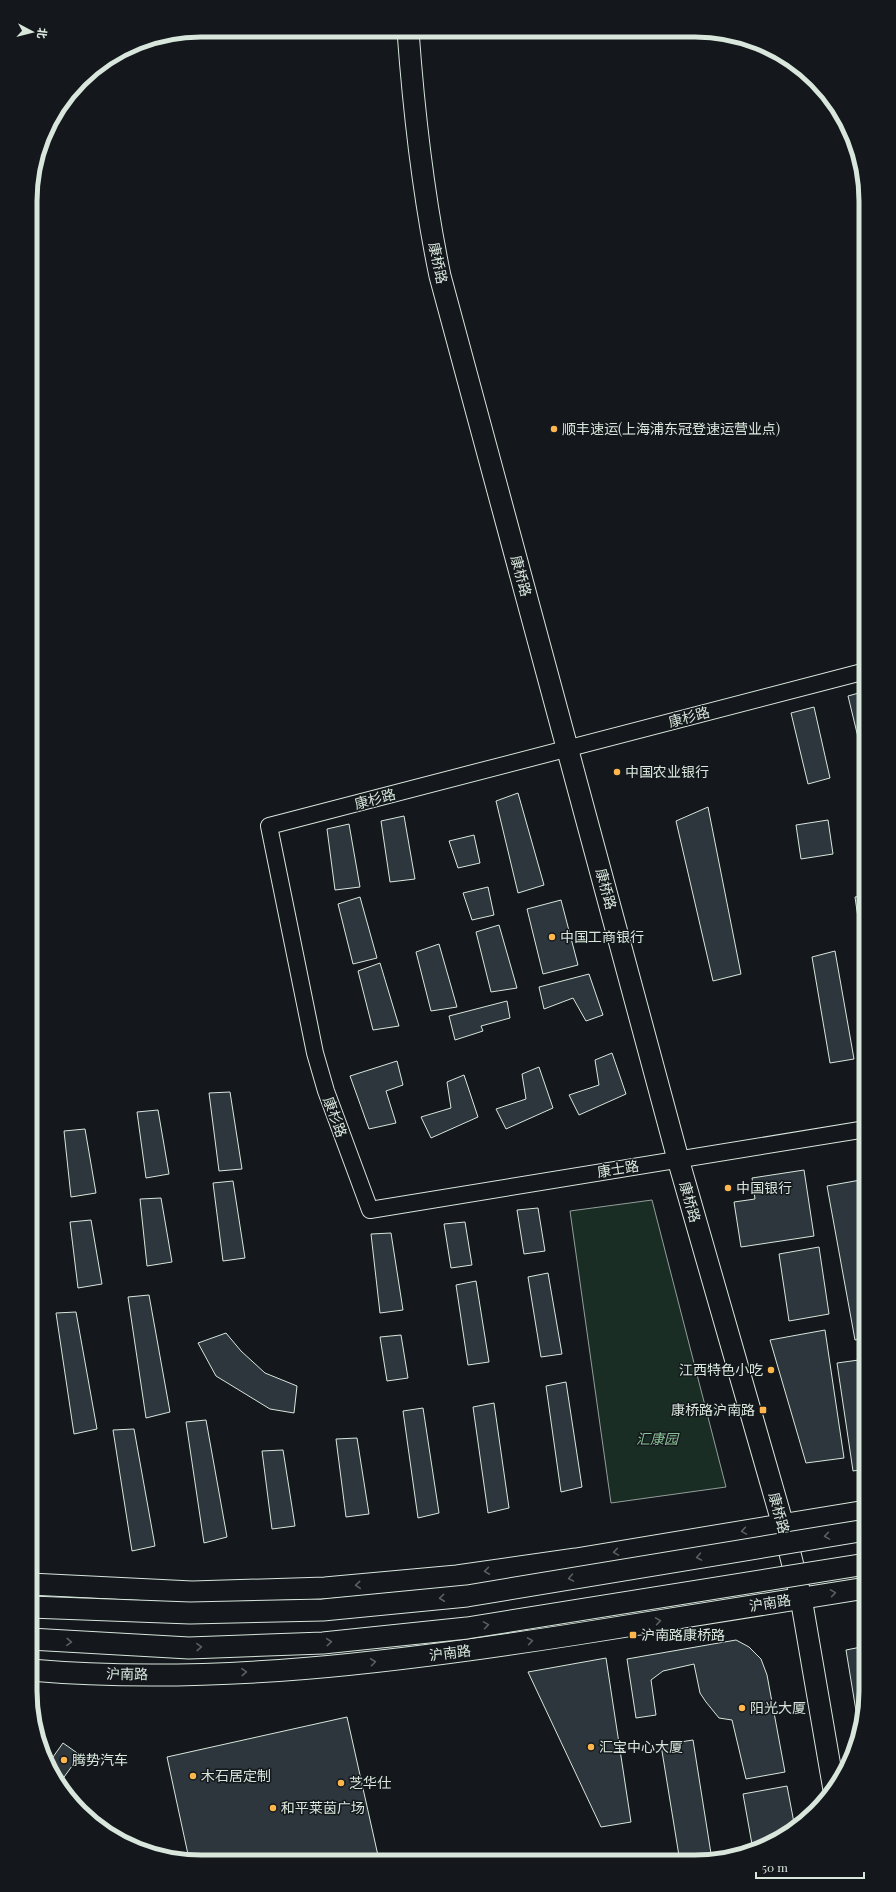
<svg xmlns="http://www.w3.org/2000/svg" width="896" height="1892" viewBox="0 0 896 1892" font-family="'Playfair Display','Noto Sans SC',serif">
  <style>
    .green { fill: #1a2d24; stroke: #939e99 }
    .building { fill: #2c363c; stroke: #d8e6dc }
    .lines { fill: none; stroke-linecap: round; stroke-linejoin: round }
    .minor-casing { stroke: #d8e6dc; stroke-width: 18 }
    .major-casing { stroke: #d8e6dc; stroke-width: 23 }
    .minor { stroke: #14181c; stroke-width: 16 }
    .major { stroke: #14181c; stroke-width: 21 }
    .major-bridge-casing { stroke: #d8e6dc; stroke-width: 23; stroke-linecap: butt }
    .major-bridge { stroke: #14181c; stroke-width: 21 }
    .oneway { stroke: #59605f }
    .poi-dot { fill: #ffb74d; stroke: #14181c; stroke-width: 1.5 }
    .labels { text-anchor: middle; stroke-width: 3; stroke-linejoin: round; paint-order: stroke }
    .street-label { font-size: 14px; fill: #d8e6dc; stroke: #14181c }
    .poi-label { font-size: 14px; fill: #d8e6dc; stroke: #14181c; text-anchor: start }
    .park-label { font-size: 14px; font-style: italic; fill: #8ac095; stroke: #14181c }
    .rim { fill: none; stroke: #d8e6dc; stroke-width: 5 }
  </style>
  <rect width="100%" height="100%" fill="#14181c"/>
  <polygon class="green" points="652,1200 726,1487 611,1503 570,1211"/>
  <g class="building">
    <polygon points="866,691 866,766 865,766 848,696"/>
    <polygon points="814,707 830,778 808,784 791,713"/>
    <polygon points="518,793 544,885 518,893 496,801"/>
    <polygon points="708,807 741,974 713,981 676,821"/>
    <polygon points="404,816 415,879 390,882 381,821"/>
    <polygon points="828,820 833,854 801,859 796,825"/>
    <polygon points="349,824 360,887 335,890 327,829"/>
    <polygon points="474,835 480,863 458,868 449,841"/>
    <polygon points="488,887 494,915 472,920 463,893"/>
    <polygon points="866,895 866,931 860,932 855,897"/>
    <polygon points="360,897 377,958 353,964 338,904"/>
    <polygon points="561,900 578,965 543,974 527,909"/>
    <polygon points="499,925 517,988 491,992 476,932"/>
    <polygon points="439,944 457,1007 431,1011 416,952"/>
    <polygon points="835,951 854,1059 830,1063 812,957"/>
    <polygon points="380,963 399,1026 373,1030 358,971"/>
    <polygon points="589,974 603,1015 586,1021 573,998 544,1009 539,987"/>
    <polygon points="507,1001 510,1018 481,1026 483,1031 455,1040 449,1016"/>
    <polygon points="612,1053 626,1094 579,1115 569,1095 599,1085 595,1060"/>
    <polygon points="397,1061 403,1085 386,1091 396,1123 369,1129 350,1076"/>
    <polygon points="539,1067 553,1108 506,1129 496,1109 526,1099 522,1074"/>
    <polygon points="464,1075 478,1117 431,1138 421,1117 451,1108 447,1082"/>
    <polygon points="230,1092 242,1169 219,1171 209,1093"/>
    <polygon points="158,1110 169,1174 146,1178 137,1112"/>
    <polygon points="85,1129 96,1193 71,1197 64,1131"/>
    <polygon points="804,1170 814,1236 741,1247 734,1202 755,1199 752,1178"/>
    <polygon points="866,1179 866,1338 855,1340 827,1186"/>
    <polygon points="233,1181 245,1258 223,1261 213,1183"/>
    <polygon points="161,1198 172,1262 147,1266 140,1199"/>
    <polygon points="538,1208 545,1251 524,1254 517,1210"/>
    <polygon points="91,1220 102,1284 78,1288 70,1222"/>
    <polygon points="465,1222 472,1265 451,1268 444,1224"/>
    <polygon points="391,1233 403,1310 380,1313 371,1234"/>
    <polygon points="819,1247 829,1314 789,1321 779,1254"/>
    <polygon points="548,1273 562,1354 541,1357 528,1277"/>
    <polygon points="476,1281 489,1362 468,1365 456,1285"/>
    <polygon points="149,1295 170,1412 146,1418 128,1297"/>
    <polygon points="76,1312 97,1429 74,1434 56,1313"/>
    <polygon points="825,1330 844,1458 806,1463 770,1340"/>
    <polygon points="226,1333 241,1351 265,1373 297,1386 294,1413 270,1409 216,1376 198,1343"/>
    <polygon points="401,1335 408,1378 387,1381 380,1337"/>
    <polygon points="866,1359 866,1469 853,1471 837,1363"/>
    <polygon points="566,1382 582,1487 561,1492 546,1386"/>
    <polygon points="494,1403 509,1508 488,1513 473,1407"/>
    <polygon points="423,1408 439,1513 418,1518 403,1411"/>
    <polygon points="206,1420 227,1537 204,1543 186,1422"/>
    <polygon points="134,1429 155,1546 132,1551 113,1430"/>
    <polygon points="357,1438 369,1514 346,1517 336,1439"/>
    <polygon points="283,1450 295,1526 272,1529 262,1451"/>
    <polygon points="736,1640 749,1647 761,1659 767,1675 785,1772 746,1779 732,1720 719,1718 706,1702 700,1693 694,1664 663,1671 651,1680 656,1715 636,1718 627,1659"/>
    <polygon points="866,1646 866,1702 861,1722 858,1723 846,1650"/>
    <polygon points="606,1658 631,1822 601,1827 528,1672"/>
    <polygon points="347,1717 379,1860 189,1859 167,1757"/>
    <polygon points="693,1740 712,1860 680,1862 661,1745"/>
    <polygon points="63,1743 80,1755 59,1784 53,1776 48,1764"/>
    <polygon points="787,1786 795,1828 790,1833 753,1850 743,1794"/>
  </g>
  <g class="lines">
    <g class="minor-casing">
      <polyline id="minor" points="866,1129 370,1210 326,1091 315,1053 269,826 866,671"/>
    </g>
    <g class="major-casing">
      <g id="major">
        <path d="M408,31C414,114 423,194 440,276L678,1159L783,1525L801,1598L834,1790"/>
        <polyline points="30,1584 192,1592 325,1588 457,1576 576,1559 866,1511"/>
        <path d="M30,1670C213,1686 397,1662 577,1634C673,1619 769,1603 866,1588"/>
      </g>
    </g>
    <use href="#minor" class="minor"/>
    <use href="#major" class="major"/>
    <g class="major-bridge-casing">
      <g id="major-bridge">
        <polyline points="30,1607 190,1613 323,1610 467,1596 866,1530"/>
        <polyline points="30,1639 189,1648 323,1643 467,1628 866,1564"/>
      </g>
    </g>
    <use href="#major-bridge" class="major-bridge"/>
  </g>
  <defs><path id="oneway-chevron" d="M-2-3.5L2.5 0L-2 3.5" fill="none" stroke-width="1.6" stroke-linecap="round" stroke-linejoin="round"/></defs>
  <g class="oneway">
    <use href="#oneway-chevron" transform="translate(744 1531) rotate(171)"/>
    <use href="#oneway-chevron" transform="translate(827 1536) rotate(171)"/>
    <use href="#oneway-chevron" transform="translate(616 1552) rotate(171)"/>
    <use href="#oneway-chevron" transform="translate(699 1557) rotate(170)"/>
    <use href="#oneway-chevron" transform="translate(487 1571) rotate(172)"/>
    <use href="#oneway-chevron" transform="translate(571 1578) rotate(170)"/>
    <use href="#oneway-chevron" transform="translate(358 1585) rotate(175)"/>
    <use href="#oneway-chevron" transform="translate(833 1593) rotate(-9)"/>
    <use href="#oneway-chevron" transform="translate(442 1598) rotate(174)"/>
    <use href="#oneway-chevron" transform="translate(658 1621) rotate(-9)"/>
    <use href="#oneway-chevron" transform="translate(486 1625) rotate(-9)"/>
    <use href="#oneway-chevron" transform="translate(530 1641) rotate(-9)"/>
    <use href="#oneway-chevron" transform="translate(69 1642) rotate(3)"/>
    <use href="#oneway-chevron" transform="translate(329 1642) rotate(-5)"/>
    <use href="#oneway-chevron" transform="translate(199 1647) rotate(-2)"/>
    <use href="#oneway-chevron" transform="translate(373 1662) rotate(-7)"/>
    <use href="#oneway-chevron" transform="translate(244 1672) rotate(-3)"/>
  </g>
  <g class="poi-dot">
    <circle cx="554" cy="429" r="4"/>
    <circle cx="617" cy="772" r="4"/>
    <circle cx="552" cy="937" r="4"/>
    <circle cx="728" cy="1188" r="4"/>
    <circle cx="771" cy="1370" r="4"/>
    <rect x="759" y="1406" width="8" height="8" rx="2"/>
    <rect x="629" y="1631" width="8" height="8" rx="2"/>
    <circle cx="742" cy="1708" r="4"/>
    <circle cx="591" cy="1747" r="4"/>
    <circle cx="64" cy="1760" r="4"/>
    <circle cx="193" cy="1776" r="4"/>
    <circle cx="341" cy="1783" r="4"/>
    <circle cx="273" cy="1808" r="4"/>
  </g>
  <g class="labels">
    <g class="street-label">
      <text transform="translate(438 263) rotate(78)" y="5">康桥路</text>
      <text transform="translate(521 576) rotate(75)" y="5">康桥路</text>
      <text transform="translate(689 717) rotate(-15)" y="5">康杉路</text>
      <text transform="translate(375 799) rotate(-15)" y="5">康杉路</text>
      <text transform="translate(606 889) rotate(75)" y="5">康桥路</text>
      <text transform="translate(335 1117) rotate(70)" y="5">康杉路</text>
      <text transform="translate(618 1169) rotate(-9)" y="5">康士路</text>
      <text transform="translate(690 1202) rotate(74)" y="5">康桥路</text>
      <text transform="translate(779 1513) rotate(75)" y="5">康桥路</text>
      <text transform="translate(770 1603) rotate(-9)" y="5">沪南路</text>
      <text transform="translate(450 1653) rotate(-7)" y="5">沪南路</text>
      <text transform="translate(127 1674) rotate(1)" y="5">沪南路</text>
    </g>
    <g class="poi-label">
      <text x="562" y="434">顺丰速运(上海浦东冠登速运营业点)</text>
      <text x="625" y="777">中国农业银行</text>
      <text x="560" y="942">中国工商银行</text>
      <text x="736" y="1193">中国银行</text>
      <text x="763" y="1375" text-anchor="end">江西特色小吃</text>
      <text x="755" y="1415" text-anchor="end">康桥路沪南路</text>
      <text x="641" y="1640">沪南路康桥路</text>
      <text x="750" y="1713">阳光大厦</text>
      <text x="599" y="1752">汇宝中心大厦</text>
      <text x="72" y="1765">腾势汽车</text>
      <text x="201" y="1781">木石居定制</text>
      <text x="349" y="1788">芝华仕</text>
      <text x="281" y="1813">和平莱茵广场</text>
    </g>
    <g class="park-label">
      <text x="657" y="1444">汇康园</text>
    </g>
  </g>
  <path d="M0 0H896V1892H0ZM201 37H695A164 164 0 0 1 859 201V1691A164 164 0 0 1 695 1855H201A164 164 0 0 1 37 1691V201A164 164 0 0 1 201 37Z" fill="#14181c" fill-rule="evenodd"/>
  <path class="rim" d="M201 37H695A164 164 0 0 1 859 201V1691A164 164 0 0 1 695 1855H201A164 164 0 0 1 37 1691V201A164 164 0 0 1 201 37Z"/>
  <g transform="translate(32 32) rotate(97)" stroke="#14181c" stroke-width="3" paint-order="stroke">
  <path d="M0-3L7 15L0 10L-7 15Z" fill="#d8e6dc"/>
  <text y="-6" font-size="11" font-weight="bold" text-anchor="middle" fill="#d8e6dc">北</text>
  </g>
  <path d="M756 1872v6h108v-6" fill="none" stroke="#d8e6dc" stroke-width="2"/>
  <text x="762" y="1872" font-size="12" fill="#d8e6dc" stroke="#14181c" stroke-width="3" paint-order="stroke">50 m</text>
</svg>
